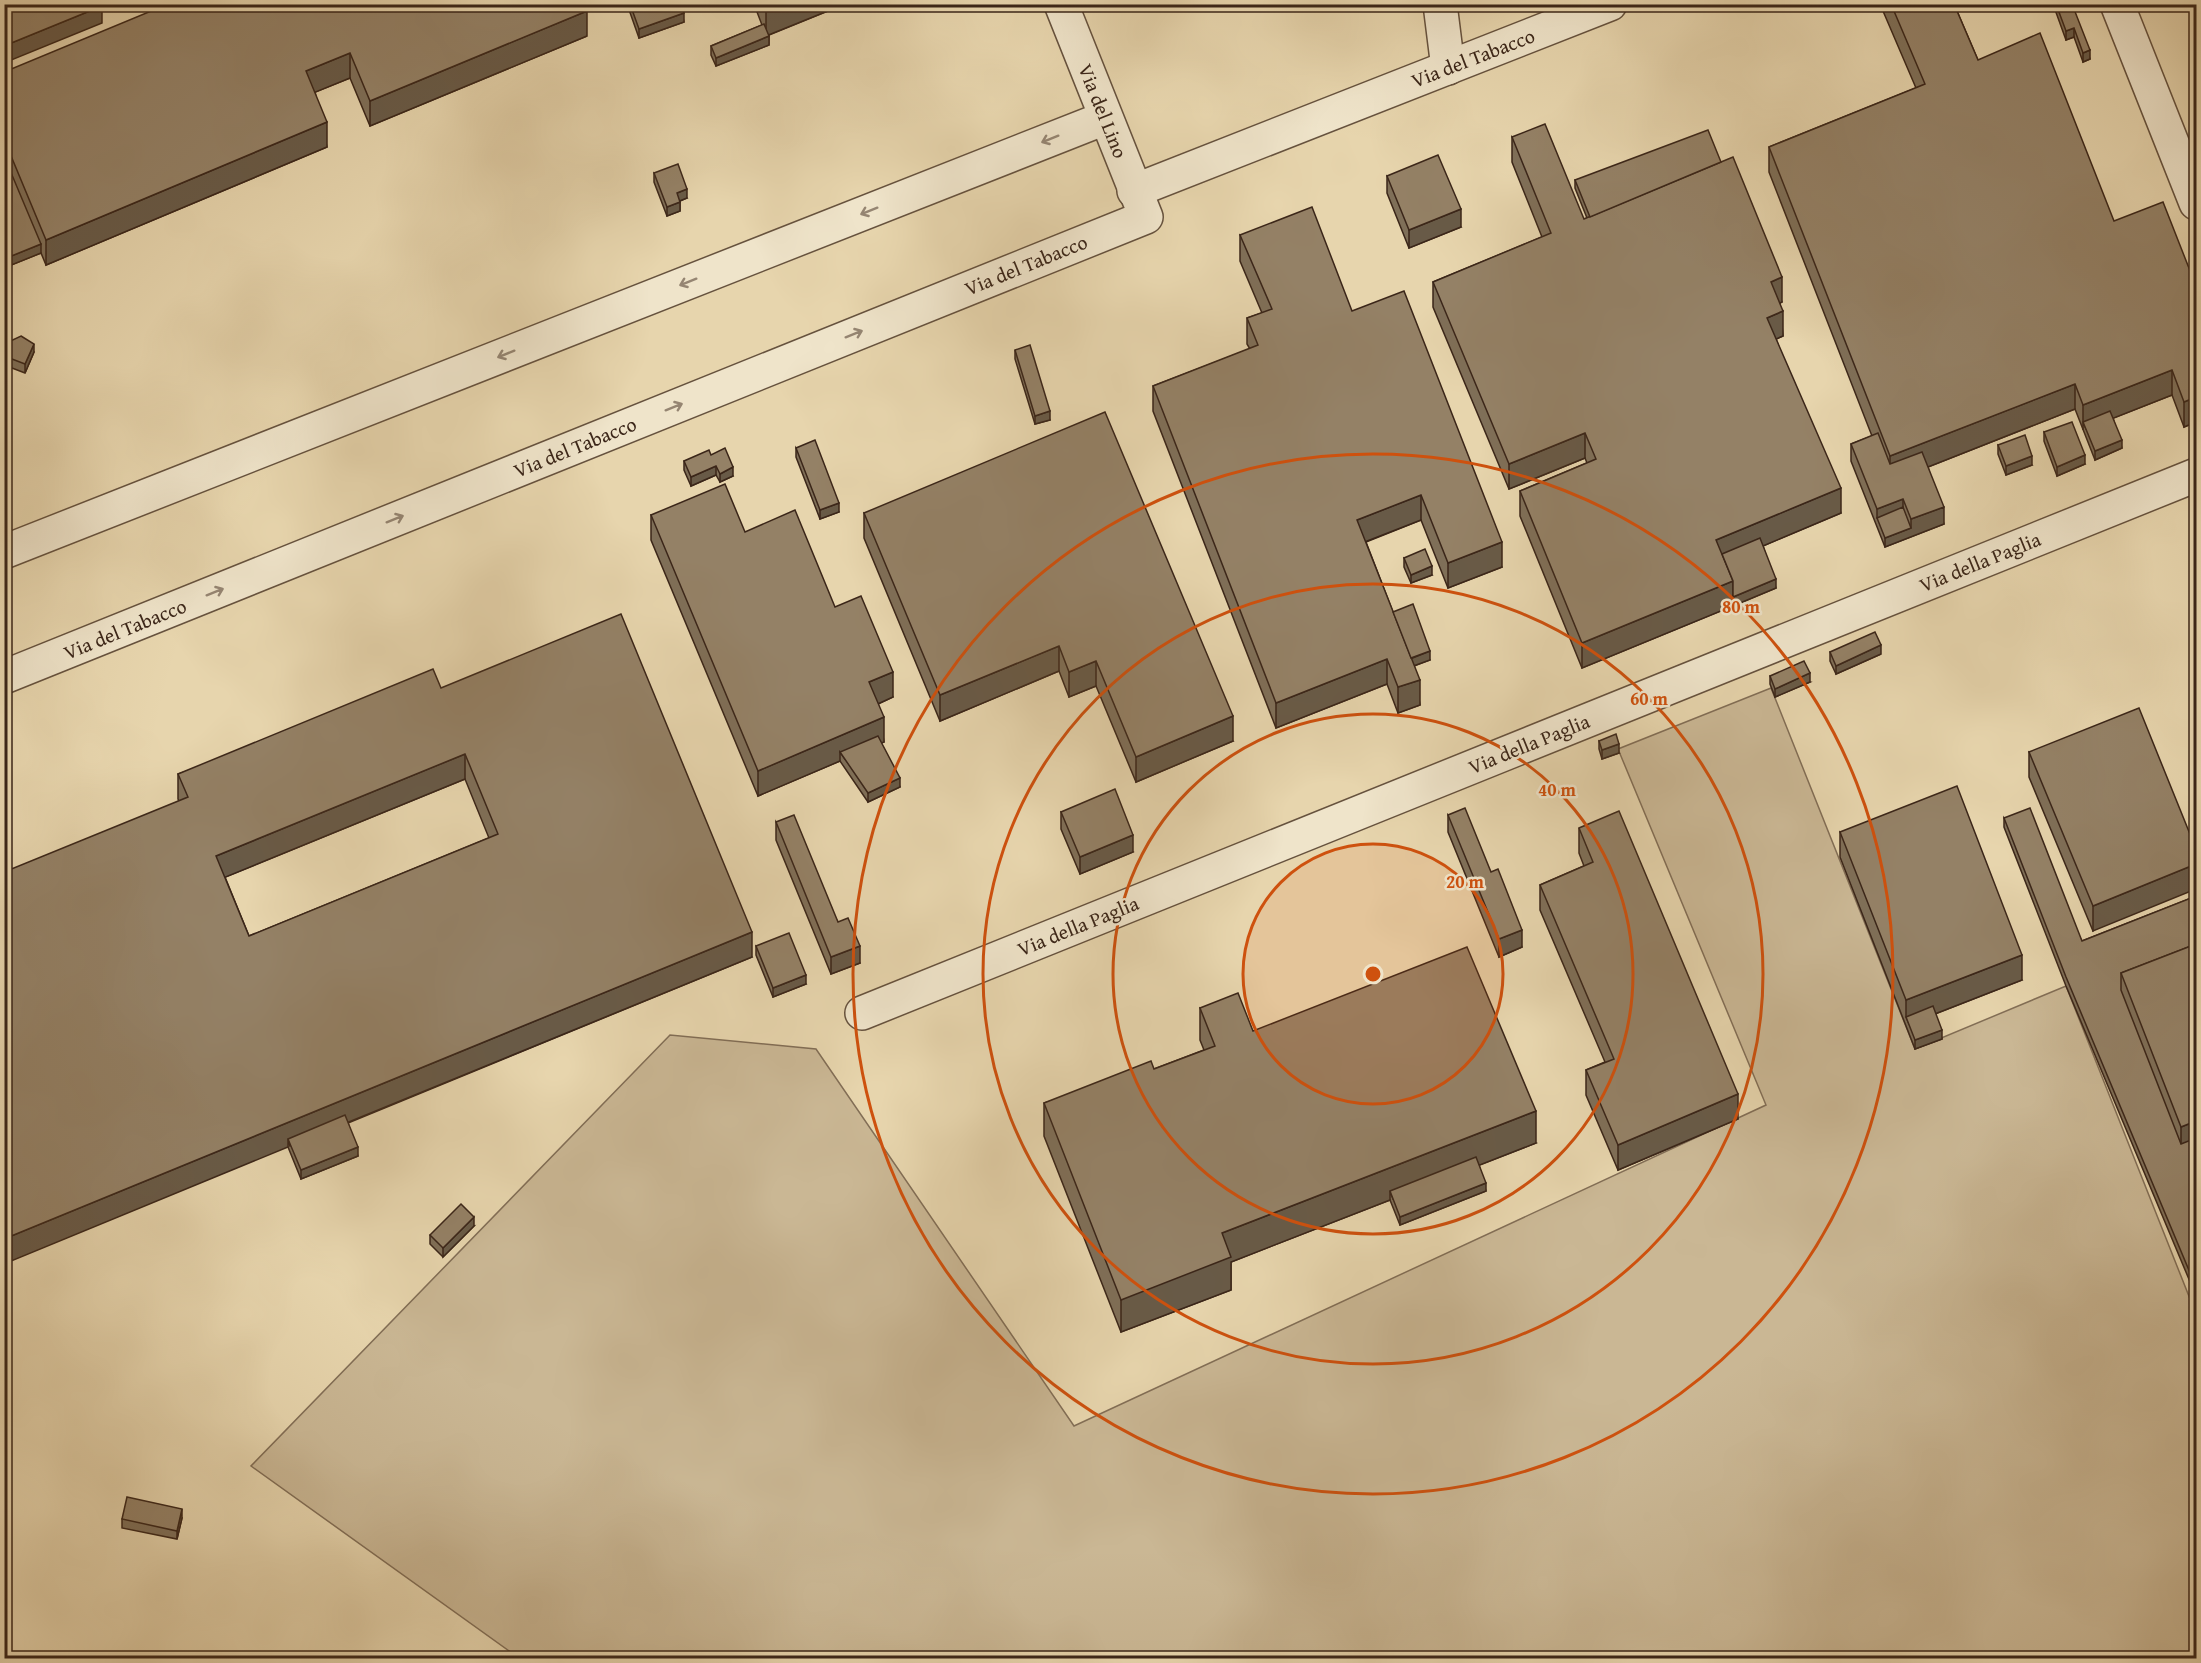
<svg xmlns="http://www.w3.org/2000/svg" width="2201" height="1663" viewBox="0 0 2201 1663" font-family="'Gentium Book Plus',serif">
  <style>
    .green { fill: #cab794; stroke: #826e56; stroke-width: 1.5 }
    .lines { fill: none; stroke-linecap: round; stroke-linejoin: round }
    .minor-casing { stroke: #66523e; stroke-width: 36 }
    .minor { stroke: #efe4ca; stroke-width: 33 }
    .wall { fill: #7f6f58; stroke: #3b2619; stroke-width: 1.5; fill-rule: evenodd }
    .shaded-wall { fill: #685a47; stroke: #3b2619; stroke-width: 1.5 }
    .building { fill: #948166; stroke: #3b2619; stroke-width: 1.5; fill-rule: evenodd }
    .oneway { stroke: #958572 }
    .ring { fill: none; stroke: #ce510e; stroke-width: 3 }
    .labels { text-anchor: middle; stroke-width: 5; stroke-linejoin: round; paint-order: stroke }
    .street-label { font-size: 20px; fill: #3b2619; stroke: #efe4ca }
    .centre { fill: #ce510e; stroke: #efe4ca; stroke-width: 3 }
    .ring-label { font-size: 18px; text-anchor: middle; font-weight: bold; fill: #ce510e; stroke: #efe4ca; stroke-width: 5; stroke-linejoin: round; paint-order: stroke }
  </style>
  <rect width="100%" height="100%" fill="#e7d5ad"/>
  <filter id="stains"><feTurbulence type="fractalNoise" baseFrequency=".00333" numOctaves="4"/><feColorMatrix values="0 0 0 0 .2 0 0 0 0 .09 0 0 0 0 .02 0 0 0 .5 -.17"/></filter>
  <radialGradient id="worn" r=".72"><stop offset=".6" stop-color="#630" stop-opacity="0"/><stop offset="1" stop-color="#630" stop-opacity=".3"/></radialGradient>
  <polygon class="green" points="1771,688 1915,1049 2066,986 2196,1314 2196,1658 519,1658 251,1466 670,1035 816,1049 1074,1426 1766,1105 1618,749"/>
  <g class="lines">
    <g class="minor-casing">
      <g id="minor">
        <polyline points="1440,4 1448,68"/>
        <polyline points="2117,4 2196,203"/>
        <polyline points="1134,191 1610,4"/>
        <polyline points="4,552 1105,118"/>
        <polyline points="4,677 1146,217 1061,4"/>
        <polyline points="862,1013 2196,475"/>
      </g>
    </g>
    <use href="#minor" class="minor"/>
  </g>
  <g class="wall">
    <polygon points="627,4 680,4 684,22 639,38"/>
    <polygon points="754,4 845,4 769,35 769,45 716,66 711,55 711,46 762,25"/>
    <polygon points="1880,4 1954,4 1978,60 2114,221 2196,286 2196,422 2184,427 2172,395 2113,418 2122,448 2095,460 2075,409 1928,467 1944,524 1885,547 1851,461 1851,444 1872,436 1769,172 1769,147 1916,88"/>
    <polygon points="2053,4 2072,4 2090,59 2083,62 2074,37 2066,40"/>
    <polygon points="587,36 370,126 350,78 315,92 327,147 46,265 41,253 4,268 4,72"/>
    <polygon points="1512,137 1584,219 1587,218 1575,188 1575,180 1721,162 1782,302 1780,303 1783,336 1776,339 1841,513 1763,546 1776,588 1582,668 1520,516 1520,491 1587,463 1585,458 1509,489 1433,307 1433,282 1542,237 1512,162"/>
    <polygon points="654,173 687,198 680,201 680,211 667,216 654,182"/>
    <polygon points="1387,176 1461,227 1409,248 1387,193"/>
    <polygon points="1240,235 1352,311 1502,567 1448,588 1421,520 1366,542 1393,612 1430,660 1414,666 1420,705 1398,713 1387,684 1276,728 1153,411 1153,386 1250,349 1247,344 1247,318 1262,313 1240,261"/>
    <polygon points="4,344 34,352 25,373 4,365"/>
    <polygon points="1015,350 1050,420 1035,424 1015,359"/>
    <polygon points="2044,432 2085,464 2057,476 2044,441"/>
    <polygon points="1998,445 2032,465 2006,475 1998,454"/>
    <polygon points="796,448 839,512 820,519 796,457"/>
    <polygon points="711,455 733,476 720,482 716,475 691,486 684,470 684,461"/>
    <polygon points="864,513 1233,741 1136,782 1096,686 1069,697 1059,671 940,721 864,538"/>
    <polygon points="651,515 745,532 835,607 893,697 878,704 884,742 881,743 900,787 868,802 840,761 758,796 651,540"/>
    <polygon points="1404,558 1432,575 1411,583 1404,567"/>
    <polygon points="1830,652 1881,654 1836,674 1830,661"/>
    <polygon points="1770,676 1810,682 1775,697 1770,684"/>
    <path d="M441,688L752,957L348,1123L358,1156L301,1179L288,1147L178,799V774ZM465,779L489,838L249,936L225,877Z"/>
    <polygon points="1599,741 1619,753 1602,759 1599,749"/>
    <polygon points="2029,752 2196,849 2093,931 2029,777"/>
    <polygon points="1061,812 1133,852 1080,874 1061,829"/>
    <polygon points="1448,815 1491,872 1522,947 1499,957 1448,832"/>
    <polygon points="2004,818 2082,941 2196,896 2196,1296 2066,986 2004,827"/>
    <polygon points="776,822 838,922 860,963 831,974 776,840"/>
    <polygon points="1579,828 1738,1119 1618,1170 1586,1095 1586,1070 1605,1062 1540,910 1540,885 1584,866 1579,853"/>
    <polygon points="1840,832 2022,980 1935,1014 1942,1039 1915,1049 1840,857"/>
    <polygon points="756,946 806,984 773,997 756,955"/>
    <polygon points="1200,1008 1253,1031 1536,1143 1479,1165 1486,1191 1400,1225 1390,1200 1231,1262 1231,1290 1121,1332 1044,1136 1044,1103 1154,1069 1204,1050 1200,1040"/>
    <polygon points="474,1226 443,1257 430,1244 430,1235"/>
    <polygon points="182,1518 177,1539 122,1528 122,1519"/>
  </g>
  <g class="shaded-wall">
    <polygon points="782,4 845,4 766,36 766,11"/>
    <polygon points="2170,4 2179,4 2170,9"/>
    <polygon points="102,6 102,23 4,63 4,46"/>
    <polygon points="587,11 587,36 370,126 370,101"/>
    <polygon points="684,13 684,22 639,38 639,29"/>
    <polygon points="2074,28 2074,37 2066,40 2066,31"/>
    <polygon points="769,36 769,45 716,66 716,58"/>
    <polygon points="2090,50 2090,59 2083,62 2083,53"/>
    <polygon points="350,53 350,78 306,96 306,71"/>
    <polygon points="327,122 327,147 46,265 46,240"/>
    <polygon points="687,189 687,198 677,202 677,193"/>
    <polygon points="680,202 680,211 667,216 667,207"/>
    <polygon points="1461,209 1461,227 1409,248 1409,230"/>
    <polygon points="41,244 41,253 4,268 4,259"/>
    <polygon points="1782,277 1782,302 1771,307 1771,282"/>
    <polygon points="1783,311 1783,336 1767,343 1767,318"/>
    <polygon points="34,344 34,352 25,373 25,364"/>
    <polygon points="2172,370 2172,395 2086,429 2083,422 2083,430 2083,405"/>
    <polygon points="2075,384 2075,409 1890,482 1890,456"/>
    <polygon points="2196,397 2196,422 2184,427 2184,402"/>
    <polygon points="1050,411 1050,420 1035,424 1035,416"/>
    <polygon points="1585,433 1585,458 1509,489 1509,464"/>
    <polygon points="2122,440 2122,448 2095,460 2095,451"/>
    <polygon points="2085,455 2085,464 2057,476 2057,467"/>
    <polygon points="2032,456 2032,465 2006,475 2006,466"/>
    <polygon points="716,466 716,475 691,486 691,477"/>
    <polygon points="733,467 733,476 720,482 720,474"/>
    <polygon points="1841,488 1841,513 1720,564 1716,540"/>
    <polygon points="1421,495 1421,520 1357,545 1357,520"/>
    <polygon points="1903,499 1903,516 1877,518 1877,509"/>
    <polygon points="839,503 839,512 820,519 820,510"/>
    <polygon points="1944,507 1944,524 1885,547 1885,538 1911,528 1911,519"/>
    <polygon points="1502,542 1502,567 1448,588 1448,563"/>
    <polygon points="1432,566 1432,575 1411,583 1411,575"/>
    <polygon points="1776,579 1776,588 1733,606 1733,597"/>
    <polygon points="1733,581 1733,606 1582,668 1582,643"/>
    <polygon points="1881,645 1881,654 1836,674 1836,666"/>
    <polygon points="1059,646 1059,671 940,721 940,695"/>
    <polygon points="1430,651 1430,660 1405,669 1405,661"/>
    <polygon points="1387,659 1387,684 1276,728 1276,703"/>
    <polygon points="1096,661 1096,686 1069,697 1069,672"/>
    <polygon points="893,672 893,697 869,708 869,682"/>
    <polygon points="1810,673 1810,682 1775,697 1775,689"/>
    <polygon points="1420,680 1420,705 1398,713 1398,687"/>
    <polygon points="1233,716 1233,741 1136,782 1136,757"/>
    <polygon points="884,717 884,742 845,759 840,752 840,761 758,796 758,771"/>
    <polygon points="1619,744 1619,753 1602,759 1602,750"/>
    <polygon points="465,754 465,779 216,881 216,856"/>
    <polygon points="900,778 900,787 868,802 868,793"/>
    <polygon points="1133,835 1133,852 1080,874 1080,857"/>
    <polygon points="2196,864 2196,889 2093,931 2093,906"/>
    <polygon points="1522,930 1522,947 1499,957 1499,939"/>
    <polygon points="752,932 752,957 290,1146 288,1139 288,1147 4,1264 4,1239"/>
    <polygon points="860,946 860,963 831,974 831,957"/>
    <polygon points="2022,955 2022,980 1909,1024 1906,1017 1906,1000"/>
    <polygon points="806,975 806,984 773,997 773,988"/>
    <polygon points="1942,1030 1942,1039 1915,1049 1915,1040"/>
    <polygon points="1738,1094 1738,1119 1618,1170 1618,1145"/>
    <polygon points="1536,1111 1536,1143 1393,1199 1390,1191 1390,1200 1231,1262 1231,1290 1121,1332 1121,1300 1222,1233"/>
    <polygon points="2196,1121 2196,1146 2181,1152 2181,1127"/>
    <polygon points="358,1147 358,1156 301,1179 301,1170"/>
    <polygon points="1486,1183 1486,1191 1400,1225 1400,1217"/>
    <polygon points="474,1217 474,1226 443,1257 443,1248"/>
    <polygon points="182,1509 182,1518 177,1539 177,1531"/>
  </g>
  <g class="building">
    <polygon points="13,4 102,4 102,6 4,46 4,8"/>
    <polygon points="168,4 585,4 587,11 370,101 350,53 306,71 327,122 46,240 4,139 4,72"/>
    <polygon points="630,4 680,4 684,13 639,29"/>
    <polygon points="763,4 782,4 766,11"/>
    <polygon points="1891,4 1954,4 1978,60 2040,33 2114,221 2163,202 2196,286 2196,397 2184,402 2172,370 2083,405 2075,384 1890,456 1769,147 1925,84"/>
    <polygon points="2056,4 2072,4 2090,50 2083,53 2074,28 2066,31"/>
    <polygon points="764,24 769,36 716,58 711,46"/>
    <polygon points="1545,124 1584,219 1733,157 1782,277 1771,282 1783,311 1767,318 1841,488 1716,540 1733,581 1582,643 1520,491 1596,459 1585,433 1509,464 1433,282 1551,233 1512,137"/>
    <polygon points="1708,130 1721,162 1590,217 1575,180"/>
    <polygon points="1438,155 1461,209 1409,230 1387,176"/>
    <polygon points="4,156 41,244 4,259"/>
    <polygon points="678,164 687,189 677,193 680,202 667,207 654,173"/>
    <polygon points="1312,207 1352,311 1404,291 1502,542 1448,563 1421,495 1357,520 1420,680 1398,687 1387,659 1276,703 1153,386 1258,345 1247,318 1272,309 1240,235"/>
    <polygon points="21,336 34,344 25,364 4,356 4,344"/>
    <polygon points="1030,345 1050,411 1035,416 1015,350"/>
    <polygon points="2110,411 2122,440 2095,451 2083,422"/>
    <polygon points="1105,412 1233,716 1136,757 1096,661 1069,672 1059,646 940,695 864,513"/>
    <polygon points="2072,422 2085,455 2057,467 2044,432"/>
    <polygon points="1878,433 1890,464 1922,452 1944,507 1911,519 1903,499 1877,509 1851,444"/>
    <polygon points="2025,435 2032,456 2006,466 1998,445"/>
    <polygon points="815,440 839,503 820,510 796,448"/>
    <polygon points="725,448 733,467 720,474 716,466 691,477 684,461 709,450 711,455"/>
    <polygon points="725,484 745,532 795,510 835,607 861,596 893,672 869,682 884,717 758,771 651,515"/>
    <polygon points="1903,507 1911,528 1885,538 1877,518"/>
    <polygon points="1760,538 1776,579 1733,597 1733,581 1722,554"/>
    <polygon points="1425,549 1432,566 1411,575 1404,558"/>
    <polygon points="1413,604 1430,651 1411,658 1393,612"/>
    <path d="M621,614L752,932L4,1239V872L188,797L178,774L433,669L441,688ZM465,754L498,834L249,936L216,856Z"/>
    <polygon points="1875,632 1881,645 1836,666 1830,652"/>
    <polygon points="1804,661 1810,673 1775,689 1770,676"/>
    <polygon points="2139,708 2196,849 2196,864 2093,906 2029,752"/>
    <polygon points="1616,734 1619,744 1602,750 1599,741"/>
    <polygon points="878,736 900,778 868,793 840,752"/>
    <polygon points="1957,786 2022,955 1906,1000 1840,832"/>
    <polygon points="1115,789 1133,835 1080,857 1061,812"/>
    <polygon points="1465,808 1491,872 1498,869 1522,930 1499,939 1448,815"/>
    <polygon points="2030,808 2082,941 2196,896 2196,944 2121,973 2121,990 2181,1144 2196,1138 2196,1287 2066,977 2004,818"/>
    <polygon points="1619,811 1738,1094 1618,1145 1586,1070 1614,1059 1540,885 1593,862 1579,828"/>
    <polygon points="794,815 838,922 848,918 860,946 831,957 776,822"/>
    <polygon points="789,933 806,975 773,988 756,946"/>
    <polygon points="2196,944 2196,1121 2181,1127 2121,973"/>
    <polygon points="1467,947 1536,1111 1222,1233 1231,1257 1121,1300 1044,1103 1151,1061 1154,1069 1215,1046 1200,1008 1238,993 1253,1031"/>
    <polygon points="1933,1006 1942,1030 1915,1040 1906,1017"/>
    <polygon points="345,1115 358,1147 301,1170 288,1139"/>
    <polygon points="1476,1157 1486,1183 1400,1217 1390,1191"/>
    <polygon points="461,1204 474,1217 443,1248 430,1235"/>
    <polygon points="127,1497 182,1509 177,1531 122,1519"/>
  </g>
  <defs><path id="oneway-shaft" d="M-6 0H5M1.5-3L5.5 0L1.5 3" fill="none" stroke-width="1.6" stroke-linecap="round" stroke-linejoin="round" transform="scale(1.5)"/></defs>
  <g class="oneway">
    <use href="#oneway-shaft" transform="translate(1050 139) rotate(158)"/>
    <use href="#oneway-shaft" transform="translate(869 211) rotate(158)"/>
    <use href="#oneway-shaft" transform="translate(688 282) rotate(158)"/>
    <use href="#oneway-shaft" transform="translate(854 334) rotate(-22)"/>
    <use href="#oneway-shaft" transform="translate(506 354) rotate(158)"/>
    <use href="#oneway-shaft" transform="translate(674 407) rotate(-22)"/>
    <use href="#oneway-shaft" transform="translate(395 519) rotate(-22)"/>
    <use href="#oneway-shaft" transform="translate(215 592) rotate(-22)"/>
  </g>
  <circle cx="1373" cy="974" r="130" fill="#ce510e" fill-opacity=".12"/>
  <g class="ring">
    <circle cx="1373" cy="974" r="130"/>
    <circle cx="1373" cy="974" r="260"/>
    <circle cx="1373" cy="974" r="390"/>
    <circle cx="1373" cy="974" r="520"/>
  </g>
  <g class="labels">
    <g class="street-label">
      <text transform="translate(1473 58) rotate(-21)" y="7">Via del Tabacco</text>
      <text transform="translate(1103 111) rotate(68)" y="7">Via del Lino</text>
      <text transform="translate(1026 265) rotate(-22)" y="7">Via del Tabacco</text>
      <text transform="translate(575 447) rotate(-22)" y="7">Via del Tabacco</text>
      <text transform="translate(1980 562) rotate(-22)" y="7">Via della Paglia</text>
      <text transform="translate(125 629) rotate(-22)" y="7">Via del Tabacco</text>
      <text transform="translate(1529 744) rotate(-22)" y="7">Via della Paglia</text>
      <text transform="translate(1078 926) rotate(-22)" y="7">Via della Paglia</text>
    </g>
  </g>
  <circle cx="1373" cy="974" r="9" class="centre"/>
  <g class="ring-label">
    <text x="1741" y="613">80 m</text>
    <text x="1649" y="705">60 m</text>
    <text x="1557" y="796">40 m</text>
    <text x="1465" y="888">20 m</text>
  </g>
  <rect width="2201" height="1663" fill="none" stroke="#e7d5ad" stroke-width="24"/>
  <rect x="6" y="6" width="2189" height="1651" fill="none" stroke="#3b2619" stroke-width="3"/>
  <rect x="12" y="12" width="2177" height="1639" fill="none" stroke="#3b2619" stroke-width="1.5"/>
  <rect width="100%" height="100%" filter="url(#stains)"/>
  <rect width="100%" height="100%" fill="url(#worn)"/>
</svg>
